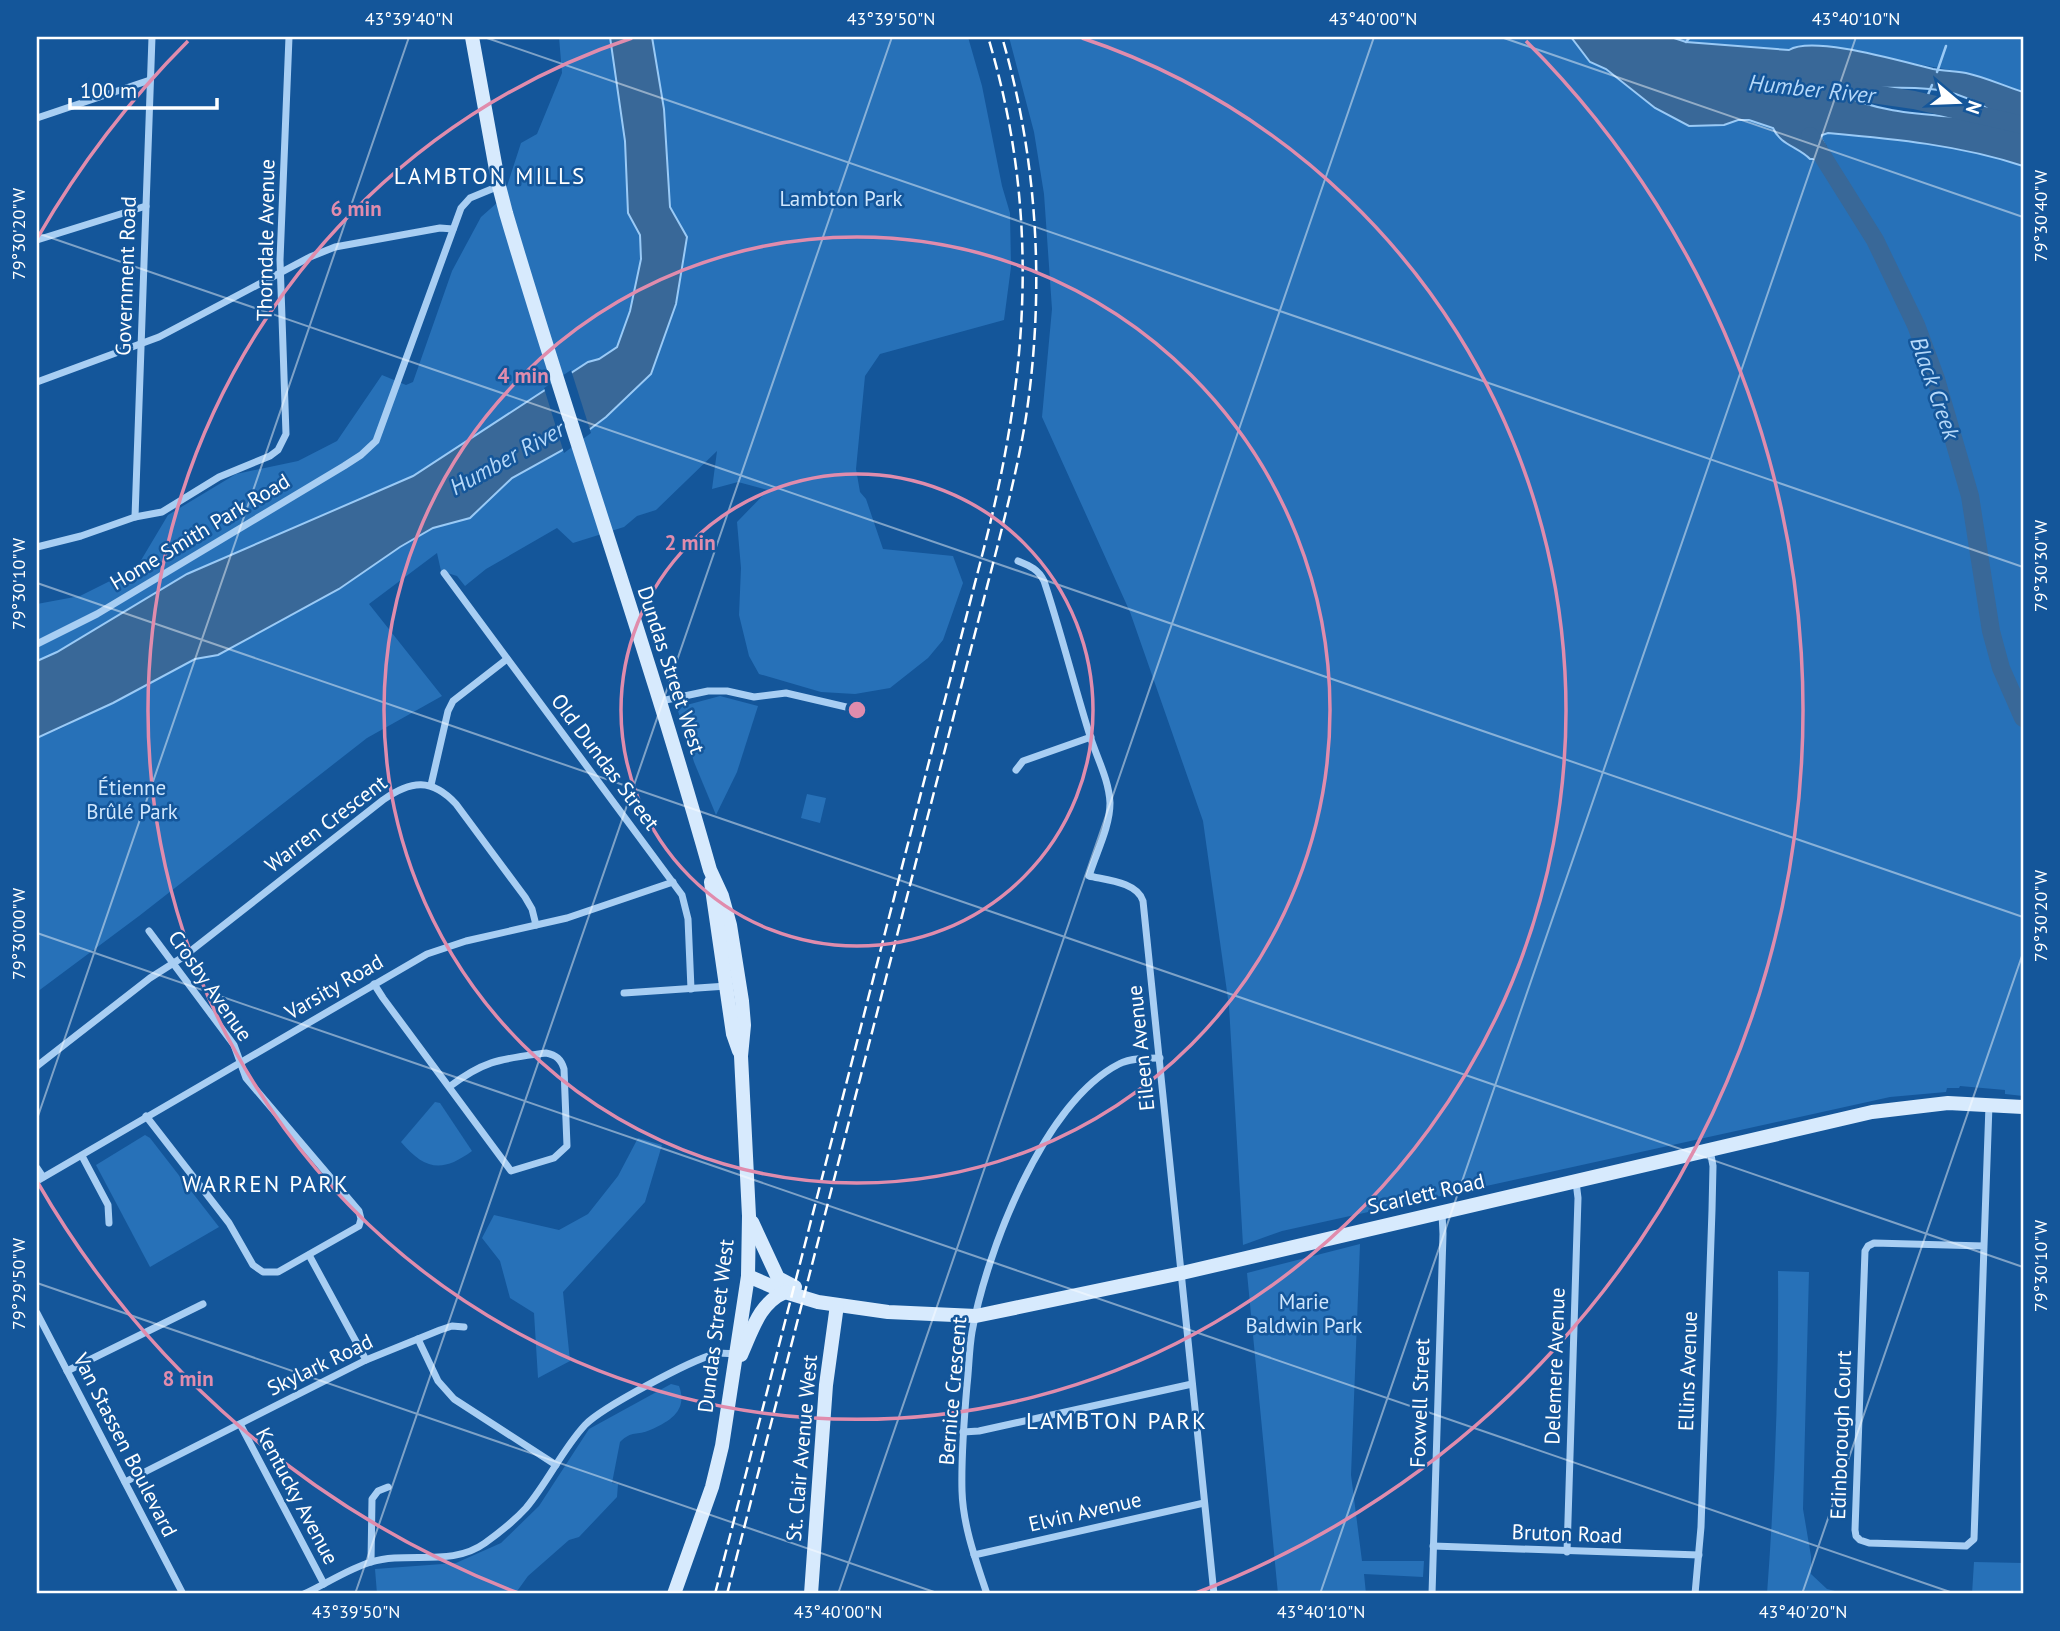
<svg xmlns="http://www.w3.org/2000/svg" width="2060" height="1631" viewBox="0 0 2060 1631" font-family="'PT Sans',sans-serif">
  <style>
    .green { fill: #2771b8 }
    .water { fill: #396898; stroke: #9acaf6; stroke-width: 2; fill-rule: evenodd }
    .pier { fill: #14569a }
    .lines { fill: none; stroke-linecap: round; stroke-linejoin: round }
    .stream { stroke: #9acaf6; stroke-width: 2.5 }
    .river { stroke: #396898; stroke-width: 18 }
    .minor { stroke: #a8cef3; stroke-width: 7 }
    .secondary { stroke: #d7eafd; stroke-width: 14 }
    .rail { stroke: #fff; stroke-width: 2.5; stroke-dasharray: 12 5; stroke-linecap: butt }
    .ticks { fill: none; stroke: #fff; stroke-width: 2; stroke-opacity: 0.45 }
    .ring { fill: none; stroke: #e08cad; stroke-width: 3.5 }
    .labels { text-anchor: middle; stroke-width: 5; stroke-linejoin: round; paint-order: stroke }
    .park-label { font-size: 21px; fill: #d0e7fd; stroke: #14569a }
    .street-label { font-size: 21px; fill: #fff; stroke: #14569a }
    .water-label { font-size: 23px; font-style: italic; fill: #b5d8f9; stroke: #14569a }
    .neighbourhood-label { font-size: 23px; letter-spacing: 2px; fill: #fff; stroke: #14569a }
    .centre { fill: #e08cad; stroke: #14569a; stroke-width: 3.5 }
    .ring-label { font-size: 21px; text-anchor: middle; font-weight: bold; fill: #e08cad; stroke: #14569a; stroke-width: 5; stroke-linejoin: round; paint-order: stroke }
    .neatline { fill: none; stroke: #fff; stroke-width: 2.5 }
    .ticks-label { font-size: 18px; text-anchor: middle; fill: #fff }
  </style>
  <rect width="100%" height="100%" fill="#14569a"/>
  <g class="green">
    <polygon points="559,37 610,37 625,141 628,213 640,234 641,259 630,311 617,347 599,359 588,362 413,476 187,574 57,652 37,661 37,604 80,596 118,577 140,562 168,515 236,474 298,461 337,441 382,375 406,385 413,382 452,271 481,217 498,202 507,186 521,143 537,134 562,73"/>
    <polygon points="652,37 968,37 982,86 1002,186 1010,213 1011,267 1004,320 880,354 865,376 856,469 860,492 866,499 883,549 953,556 963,583 943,640 928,658 890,688 855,694 821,692 759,674 749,656 739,615 741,568 737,522 768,490 738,482 712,489 717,451 656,510 637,516 624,527 573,543 557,528 486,569 465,586 457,576 441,571 437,553 369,604 442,696 367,738 139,916 37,992 37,738 62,728 195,659 218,655 434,528 470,518 512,478 561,451 606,417 651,374 687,237 670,207 664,109"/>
    <path d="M1009,37H1571L1590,62L1606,69L1642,97L1724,125L1738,120L1760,122L1773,128L1792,148L1804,152L1827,146L1821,138L1822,135L1827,133C1894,139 1960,145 2023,166V1096L2005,1094V1090L1960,1086L1959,1088H1947L1946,1092L1890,1097L1282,1231L1243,1245L1229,1006L1203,821L1130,612L1042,417L1052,309L1044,194L1034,132Z"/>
    <polygon points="1671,37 2023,37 2023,92 1967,73 1810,45 1789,50 1686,42"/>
    <polygon points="720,696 758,706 737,772 716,815 694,762 678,711 683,706"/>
    <polygon points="807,794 826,798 820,823 801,818"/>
    <path d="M435,1102L440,1103L472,1151C442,1173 425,1170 401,1142Z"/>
    <polygon points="145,1135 150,1138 219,1227 150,1267 96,1165"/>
    <polygon points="638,1138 662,1145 645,1202 563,1292 570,1361 538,1378 534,1313 510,1298 500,1261 482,1238 494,1215 559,1230 588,1214 618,1176"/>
    <polygon points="1360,1244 1351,1475 1362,1561 1424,1561 1423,1577 1364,1574 1366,1594 1278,1594 1247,1273"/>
    <path d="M1778,1271L1809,1272L1803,1509L1811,1556V1574L1827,1589L1847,1594H1767C1775,1487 1779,1378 1778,1271Z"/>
    <path d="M671,1384L679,1386C688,1410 671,1421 650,1430C637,1436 632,1430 620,1442L612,1483L618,1484L617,1497L579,1537L569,1540L528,1576L515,1594H377L375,1569L456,1563L501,1543L539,1506L589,1429Z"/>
    <polygon points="1974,1562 2023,1563 2023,1594 1972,1594"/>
  </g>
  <g class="water">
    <polygon points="610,37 652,37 664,109 670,207 687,237 676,304 651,374 606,417 561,451 512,478 470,518 433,528 400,547 339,589 218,655 195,659 113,703 37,738 37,661 57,652 187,574 413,476 588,362 599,359 617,347 630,311 641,259 640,235 628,213 625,141"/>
    <path d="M1571,37H1671L1686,42L1789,50C1813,35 1903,62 1933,69C1944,71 1955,71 1966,73C1985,77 2004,86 2023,92V166C1960,145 1894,139 1828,133L1822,135L1821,138L1827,150L1816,159H1810C1799,147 1780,145 1773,128L1749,120H1738L1724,125L1689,126L1655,108L1606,69L1590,62ZM1866,88C1919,88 1954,83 1998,116L1988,120C1937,114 1884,116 1838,93Z"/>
  </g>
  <polygon class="pier" points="571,370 591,433 564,453 544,388"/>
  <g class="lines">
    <g class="stream">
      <polyline points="1686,42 1690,37"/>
      <polyline points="1937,72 1946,46"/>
      <polyline points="1925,102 1932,85"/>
    </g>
    <g class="river">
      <polyline points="1831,88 1914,100 2023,125"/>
      <polyline points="1810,136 1875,240 1916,325 1936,379 1970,496 1991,631 2001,668 2023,718"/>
    </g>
    <g class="minor">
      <polyline points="37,118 150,80"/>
      <polyline points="37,240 146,206"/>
      <polyline points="37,382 159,337 310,257 335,247 440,228 453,229"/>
      <polyline points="135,517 152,37"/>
      <polyline points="37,547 81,536 135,517 162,512 219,477 270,456 278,450 286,434 280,260 289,37"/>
      <path d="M1018,561C1030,566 1038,569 1044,581C1061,632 1074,685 1090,736C1097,758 1109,780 1110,803C1110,827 1096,853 1089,876C1106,880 1137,882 1143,901L1214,1594"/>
      <polyline points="444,573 682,895 688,919 691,989"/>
      <polyline points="37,644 97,614 344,466 361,455 376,441 461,208 470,198 499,186"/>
      <polyline points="661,701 708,691 727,691 754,697 786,693 859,710"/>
      <polyline points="1016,770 1023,761 1091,737"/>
      <polyline points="431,785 448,711 453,701 507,659"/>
      <path d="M374,984L383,998L511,1171L554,1158L567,1146L564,1069C561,1059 556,1055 546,1053C502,1059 486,1059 449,1087"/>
      <polyline points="624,993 727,986"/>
      <path d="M37,1066L150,978L183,957L383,800C411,780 432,778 456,804L525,897L532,909L536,925"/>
      <polyline points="146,1116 229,1223 253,1265 263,1272 278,1272 359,1226 361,1219 359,1211 246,1078 234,1045 149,931"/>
      <polyline points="82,1156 108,1205 109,1223"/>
      <polyline points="37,1168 43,1177"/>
      <polyline points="37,1181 427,954 466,941 567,918 673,882"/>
      <polyline points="1984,1246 1974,1539 1966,1546 1869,1543 1860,1540 1856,1536 1855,1530 1865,1251 1868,1246 1874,1243 1984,1246 1989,1105"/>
      <polyline points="309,1255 366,1360"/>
      <polyline points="37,1313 183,1594"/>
      <polyline points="418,1339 438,1381 454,1399 556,1465"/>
      <polyline points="67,1371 203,1304"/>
      <polyline points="240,1424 324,1584"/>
      <polyline points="963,1432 979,1431 1192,1384"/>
      <polyline points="125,1482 366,1360 440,1330 452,1326 464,1327"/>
      <polyline points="1433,1546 1699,1555"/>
      <polyline points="1567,1552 1578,1198 1576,1182"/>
      <polyline points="974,1555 1204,1503"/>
      <polyline points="371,1562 372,1499 378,1491 388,1487"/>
      <path d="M304,1594C326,1584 348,1569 371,1562C409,1551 452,1567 485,1543C499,1533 515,1520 526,1508C548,1482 562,1450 585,1425C601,1408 691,1360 715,1354C722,1352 729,1354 736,1354"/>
      <path d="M987,1594C976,1561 963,1526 962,1491C961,1456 964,1420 967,1385C969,1368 969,1350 972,1332C986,1253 1043,1103 1119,1064C1130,1058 1148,1058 1160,1058"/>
      <polyline points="1432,1594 1443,1234 1442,1213"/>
      <polyline points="1695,1594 1701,1527 1712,1210 1713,1166 1710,1150"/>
    </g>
    <g class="secondary">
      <path d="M472,37L499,186L506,213C571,433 648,650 710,870L722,896L730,925L742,1001L744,1025L741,1056L749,1216L748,1276L722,1446L712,1487L674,1594"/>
      <polyline points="711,882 733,1034 739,1051"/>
      <polyline points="752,1222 778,1278 795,1287"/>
      <polyline points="748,1276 785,1292 818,1302 888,1312 976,1316 1182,1273 1872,1112 1948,1103 2023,1107"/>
      <path d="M741,1355C752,1331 759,1303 785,1292"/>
      <polyline points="811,1594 826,1385 837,1305"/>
    </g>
    <g class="rail">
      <path d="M715,1594L985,544C1029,372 1040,209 988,37"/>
      <path d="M727,1594L997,548C1008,504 1019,461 1026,417C1045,291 1038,160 1002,37"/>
    </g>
  </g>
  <path class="ticks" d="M484,37L2023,567M1501,37L2023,217M37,233L2023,917M37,583L2023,1267M37,933L1956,1594M37,1119L409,37M37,1283L940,1594M355,1594L892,37M838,1594L1374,37M1320,1594L1856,37M1802,1594L2023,953"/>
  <g class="ring">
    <circle cx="857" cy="710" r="236"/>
    <circle cx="857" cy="710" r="473"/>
    <path d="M1082 38A709 709 0 1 1 632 38"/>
    <path d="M518 1593A946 946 0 0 1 38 1183M38 237A946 946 0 0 1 188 41M1526 41A946 946 0 0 1 1196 1593"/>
  </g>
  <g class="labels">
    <g class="park-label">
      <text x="841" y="206">Lambton Park</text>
      <text x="132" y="795">Étienne<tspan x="132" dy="24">Brûlé Park</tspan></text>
      <text x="1304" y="1309">Marie<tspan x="1304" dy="24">Baldwin Park</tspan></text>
    </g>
    <g class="street-label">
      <text transform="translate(266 240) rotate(-89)" y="7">Thorndale Avenue</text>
      <text transform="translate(126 276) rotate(-88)" y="7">Government Road</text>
      <text transform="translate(200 532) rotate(-31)" y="7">Home Smith Park Road</text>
      <text transform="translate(671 670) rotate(72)" y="7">Dundas Street West</text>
      <text transform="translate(605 762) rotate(53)" y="7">Old Dundas Street</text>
      <text transform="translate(326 824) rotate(-37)" y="7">Warren Crescent</text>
      <text transform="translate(210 986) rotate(55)" y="7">Crosby Avenue</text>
      <text transform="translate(334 987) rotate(-30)" y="7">Varsity Road</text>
      <text transform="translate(1141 1048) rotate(-96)" y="7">Eileen Avenue</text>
      <text transform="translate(1426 1194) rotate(-13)" y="7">Scarlett Road</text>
      <text transform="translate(716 1326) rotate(-83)" y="7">Dundas Street West</text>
      <text transform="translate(320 1365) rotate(-26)" y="7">Skylark Road</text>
      <text transform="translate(1555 1366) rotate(-88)" y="7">Delemere Avenue</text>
      <text transform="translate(1688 1371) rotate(-88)" y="7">Ellins Avenue</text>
      <text transform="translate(953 1391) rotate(-85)" y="7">Bernice Crescent</text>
      <text transform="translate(1420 1403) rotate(-88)" y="7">Foxwell Street</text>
      <text transform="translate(1841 1435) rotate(-88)" y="7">Edinborough Court</text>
      <text transform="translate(125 1445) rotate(63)" y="7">Van Stassen Boulevard</text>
      <text transform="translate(802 1448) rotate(-85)" y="7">St. Clair Avenue West</text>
      <text transform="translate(297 1496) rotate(62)" y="7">Kentucky Avenue</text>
      <text transform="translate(1085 1512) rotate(-13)" y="7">Elvin Avenue</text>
      <text transform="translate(1567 1534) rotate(2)" y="7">Bruton Road</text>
    </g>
    <g class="water-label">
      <text transform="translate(1812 89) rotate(6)" y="8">Humber River</text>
      <text transform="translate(1935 388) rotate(71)" y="8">Black Creek</text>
      <text transform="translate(507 458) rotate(-29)" y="8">Humber River</text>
    </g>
    <g class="neighbourhood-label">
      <text x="490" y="184">LAMBTON MILLS</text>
      <text x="266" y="1192">WARREN PARK</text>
      <text x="1117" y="1429">LAMBTON PARK</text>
    </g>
  </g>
  <circle cx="857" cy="710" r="10" class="centre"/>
  <g class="ring-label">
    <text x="356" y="216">6 min</text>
    <text x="523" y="383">4 min</text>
    <text x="690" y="550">2 min</text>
    <text x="188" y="1386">8 min</text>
  </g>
  <rect width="2060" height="1631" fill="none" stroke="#14569a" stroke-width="77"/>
  <g transform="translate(1958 102) rotate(109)" stroke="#14569a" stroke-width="5" paint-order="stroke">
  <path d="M0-5L12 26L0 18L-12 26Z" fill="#ffffff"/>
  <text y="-10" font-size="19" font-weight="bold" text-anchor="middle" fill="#ffffff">N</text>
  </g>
  <path d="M70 98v10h147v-10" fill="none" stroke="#ffffff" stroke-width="3.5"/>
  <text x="80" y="98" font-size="21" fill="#ffffff" stroke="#14569a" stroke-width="5" paint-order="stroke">100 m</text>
  <rect x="38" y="38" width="1984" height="1554" class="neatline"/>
  <g class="ticks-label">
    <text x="409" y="25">43°39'40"N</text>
    <text x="891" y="25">43°39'50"N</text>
    <text x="1373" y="25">43°40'00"N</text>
    <text x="1856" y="25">43°40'10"N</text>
    <text transform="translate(2041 216) rotate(-90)" y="6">79°30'40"W</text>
    <text transform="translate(19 234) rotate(-90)" y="6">79°30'20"W</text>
    <text transform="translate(2041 566) rotate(-90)" y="6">79°30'30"W</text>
    <text transform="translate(19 584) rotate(-90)" y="6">79°30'10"W</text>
    <text transform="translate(2041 916) rotate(-90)" y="6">79°30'20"W</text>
    <text transform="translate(19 934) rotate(-90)" y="6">79°30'00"W</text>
    <text transform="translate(2041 1266) rotate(-90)" y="6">79°30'10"W</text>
    <text transform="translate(19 1284) rotate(-90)" y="6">79°29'50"W</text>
    <text x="356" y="1618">43°39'50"N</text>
    <text x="838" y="1618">43°40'00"N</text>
    <text x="1321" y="1618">43°40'10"N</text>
    <text x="1803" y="1618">43°40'20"N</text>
  </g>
</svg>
